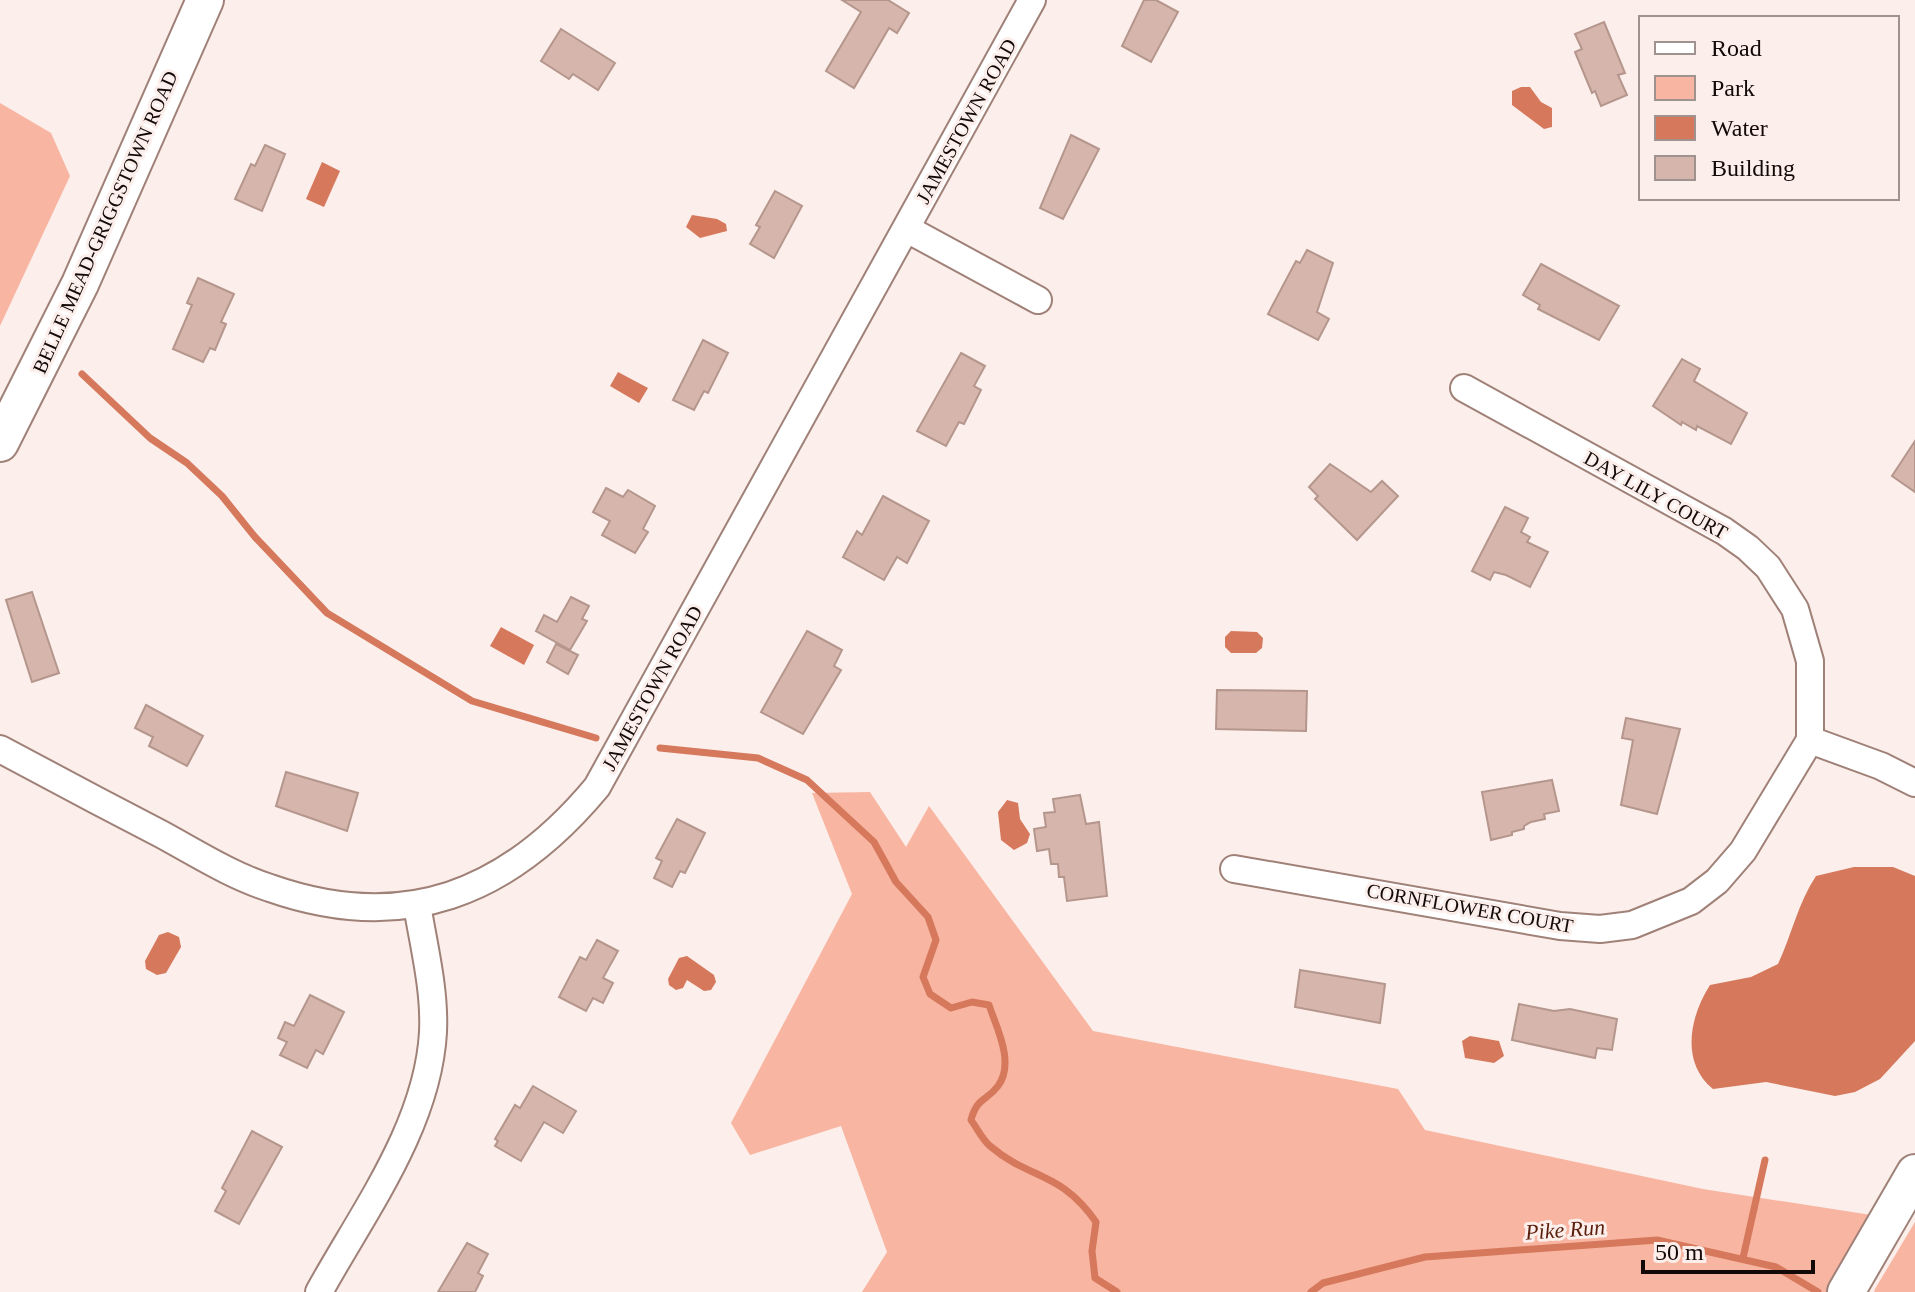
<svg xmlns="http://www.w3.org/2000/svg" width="1915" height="1292" viewBox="0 0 1915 1292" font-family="'Times New Roman',serif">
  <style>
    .green { fill: #f8b5a1 }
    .water { fill: #d5785c }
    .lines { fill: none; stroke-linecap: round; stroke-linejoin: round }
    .stream { stroke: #d5785c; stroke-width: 7 }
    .building { fill: #d6b6ac; stroke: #b5968d; stroke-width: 2 }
    .street-casing { stroke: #9f8178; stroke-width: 30 }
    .secondary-casing { stroke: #9f8178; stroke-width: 40 }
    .street { stroke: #fff; stroke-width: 26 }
    .secondary { stroke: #fff; stroke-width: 36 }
    .labels { text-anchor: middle; stroke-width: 6; stroke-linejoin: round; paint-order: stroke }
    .street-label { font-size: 20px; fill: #130906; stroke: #fceeea }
    .water-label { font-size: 22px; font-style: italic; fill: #5a1e0c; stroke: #fceeea }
  </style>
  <rect width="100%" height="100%" fill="#fceeea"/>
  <g class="green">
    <polygon points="0,103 51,133 70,176 0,326"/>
    <polygon points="870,792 906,847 929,806 1093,1031 1398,1089 1425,1130 1703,1189 1878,1216 1836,1292 862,1292 887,1252 841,1126 750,1155 731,1123 852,894 812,793"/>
    <polygon points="1915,1222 1915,1292 1874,1292 1875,1289"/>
  </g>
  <g class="water">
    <polygon points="1521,87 1530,87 1541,102 1552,108 1552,127 1544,129 1512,105 1512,91"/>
    <polygon points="322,162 340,171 324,207 306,199"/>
    <polygon points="692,215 717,219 726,224 727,231 700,238 686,227"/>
    <polygon points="618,372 648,388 639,403 610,386"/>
    <polygon points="501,627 534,645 524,665 490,646"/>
    <polygon points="1231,631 1257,632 1263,638 1262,648 1256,653 1231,653 1225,647 1225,637"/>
    <polygon points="1007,800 1018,803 1020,819 1030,834 1027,843 1014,850 1001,840 998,812"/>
    <path d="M1854,867H1893L1915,876V1041L1880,1079L1855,1092L1835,1096L1766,1082L1713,1089C1680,1062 1690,1016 1710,985L1751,977L1778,964C1792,934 1798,903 1816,876Z"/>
    <polygon points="168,932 179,937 181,947 166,973 157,975 146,969 145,961 159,935"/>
    <polygon points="687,956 714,975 716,982 711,990 704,991 687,980 683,988 676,990 669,985 668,979 679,958"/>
    <polygon points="1470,1036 1499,1041 1504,1056 1494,1063 1465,1058 1462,1041"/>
  </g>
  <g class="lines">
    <g class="stream">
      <polyline points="82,374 150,438 187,463 222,496 255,537 327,613 472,701 596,738"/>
      <path d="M660,748L758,758L807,780L874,842L896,882L928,917L936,940L923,977L930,994L951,1008L972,1002L989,1005C997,1029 1015,1063 998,1086C986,1102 977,1097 971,1120C977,1128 982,1139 990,1146C1030,1180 1061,1171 1096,1222L1092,1251L1095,1278L1117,1292"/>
      <polyline points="1743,1258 1765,1160"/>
      <polyline points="1311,1292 1323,1283 1425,1257 1657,1240 1776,1267 1818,1292"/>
    </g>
  </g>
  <g class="building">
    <polygon points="842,0 888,0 909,13 897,33 889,28 854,88 826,71 861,12"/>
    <polygon points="1144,0 1156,0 1178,12 1151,62 1122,46"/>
    <polygon points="1604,22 1625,73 1618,75 1627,95 1601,106 1595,91 1592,93 1575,52 1582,49 1575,34"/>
    <polygon points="561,29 615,63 598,90 573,74 569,79 541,61"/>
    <polygon points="1071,135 1099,149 1063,219 1040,208"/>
    <polygon points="265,145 285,154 262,211 235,199 251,164 255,166"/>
    <polygon points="775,191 802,206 774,258 750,244 760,227 756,225"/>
    <polygon points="1307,250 1333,263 1317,312 1329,319 1318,340 1268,314 1296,261 1300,263"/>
    <polygon points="1541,264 1619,306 1599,340 1538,309 1540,305 1523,295"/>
    <polygon points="198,278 234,294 221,322 226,324 215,350 210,348 203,362 173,349 192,305 187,303"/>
    <polygon points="703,340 728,353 708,393 704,391 694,410 673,400"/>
    <polygon points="961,353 985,366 974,386 981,390 964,424 959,422 946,446 917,431"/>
    <polygon points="1682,359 1700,369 1694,381 1747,413 1731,444 1697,426 1696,430 1682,422 1681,425 1653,406"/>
    <polygon points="1915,441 1915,492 1892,476"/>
    <polygon points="1330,464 1371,492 1382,481 1398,496 1357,540 1315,499 1318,496 1309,487"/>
    <polygon points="606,488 623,497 628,490 655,506 643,529 648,532 635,553 602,535 610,521 593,512"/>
    <polygon points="883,496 929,521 907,563 897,557 884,580 843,557 857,531 862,535"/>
    <polygon points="1505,507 1528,518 1521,532 1530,537 1527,542 1548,552 1530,587 1506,575 1494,572 1490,580 1472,571"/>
    <polygon points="32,592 59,673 32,682 6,600"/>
    <polygon points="571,597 589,606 582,619 587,621 570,650 536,631 544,615 557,622"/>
    <polygon points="807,631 842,650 834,666 841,670 803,734 761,712"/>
    <polygon points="556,644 578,655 568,674 547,662"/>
    <polygon points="1217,690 1307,691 1306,731 1216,729"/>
    <polygon points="146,705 203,736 187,766 149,746 153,737 135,728"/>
    <polygon points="1626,718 1680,729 1657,814 1621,805 1633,740 1622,738"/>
    <polygon points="286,772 358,793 347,831 276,806"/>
    <polygon points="1552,780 1559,811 1544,814 1545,819 1531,822 1524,826 1524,829 1512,832 1512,835 1491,840 1482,792"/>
    <polygon points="1080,795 1086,824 1099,822 1107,896 1067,901 1064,877 1059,877 1058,864 1051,864 1049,849 1037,851 1034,829 1046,827 1044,813 1055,812 1053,799"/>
    <polygon points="677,819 705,833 685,873 680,871 672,887 654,878 662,861 656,858"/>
    <polygon points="597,940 618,951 603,978 613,983 603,1003 593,998 586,1011 559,997 580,957 586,960"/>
    <polygon points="1300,970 1385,984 1380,1023 1295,1007"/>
    <polygon points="310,995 344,1012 323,1054 316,1050 307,1068 280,1055 287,1042 278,1038 285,1022 294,1026"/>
    <polygon points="1519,1004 1554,1011 1570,1009 1617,1019 1612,1050 1597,1048 1595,1058 1512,1040"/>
    <polygon points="533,1086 576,1111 563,1133 544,1122 521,1161 495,1146 498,1141 495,1139 515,1105 520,1108"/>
    <polygon points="252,1131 282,1147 239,1224 215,1211 226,1191 222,1188"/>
    <polygon points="467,1243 488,1254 478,1273 483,1276 475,1292 438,1292"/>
  </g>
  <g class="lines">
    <g class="street-casing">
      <g id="street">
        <polyline points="907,229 1038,300"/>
        <polyline points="1810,740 1881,766 1915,783"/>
        <path d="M0,749C54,778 107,806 161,834C196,853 232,876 270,888C404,935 508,894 597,787L1032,0"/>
        <polyline points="1234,869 1560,926 1600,929 1632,925 1691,901 1717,881 1743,851 1810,740 1810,661 1795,609 1768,567 1748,548 1724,531 1464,388"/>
        <path d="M319,1292C363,1212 428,1126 433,1032C435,990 424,947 417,905"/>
      </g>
    </g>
    <g class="secondary-casing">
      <g id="secondary">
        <polyline points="0,443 80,284 205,0"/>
        <polyline points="1846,1292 1915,1173"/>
      </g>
    </g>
    <use href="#street" class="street"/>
    <use href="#secondary" class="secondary"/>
  </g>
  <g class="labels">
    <g class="street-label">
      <text transform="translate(966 121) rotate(-61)" y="7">JAMESTOWN ROAD</text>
      <text transform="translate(105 222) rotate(-66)" y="7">BELLE MEAD-GRIGGSTOWN ROAD</text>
      <text transform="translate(1656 495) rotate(29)" y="7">DAY LILY COURT</text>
      <text transform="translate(652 688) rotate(-61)" y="7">JAMESTOWN ROAD</text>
      <text transform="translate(1470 908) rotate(10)" y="7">CORNFLOWER COURT</text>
    </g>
    <g class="water-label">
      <text transform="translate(1565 1229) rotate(-4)" y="8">Pike Run</text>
    </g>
  </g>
  <rect x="1639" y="16" width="260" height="184" fill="#fceeea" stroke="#9f928f" stroke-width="2"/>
  <rect x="1655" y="42" width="40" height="12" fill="#ffffff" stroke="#9f928f" stroke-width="2"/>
  <text x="1711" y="56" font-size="24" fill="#130906">Road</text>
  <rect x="1655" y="76" width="40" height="24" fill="#f8b5a1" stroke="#9f928f" stroke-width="2"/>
  <text x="1711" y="96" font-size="24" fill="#130906">Park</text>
  <rect x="1655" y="116" width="40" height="24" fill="#d5785c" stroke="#9f928f" stroke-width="2"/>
  <text x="1711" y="136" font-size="24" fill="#130906">Water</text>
  <rect x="1655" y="156" width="40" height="24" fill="#d6b6ac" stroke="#9f928f" stroke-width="2"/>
  <text x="1711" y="176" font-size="24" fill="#130906">Building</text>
  <path d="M1643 1260v12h170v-12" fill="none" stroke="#130906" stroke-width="4"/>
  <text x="1655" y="1260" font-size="24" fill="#130906" stroke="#fceeea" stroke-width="6" paint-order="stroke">50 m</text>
</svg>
